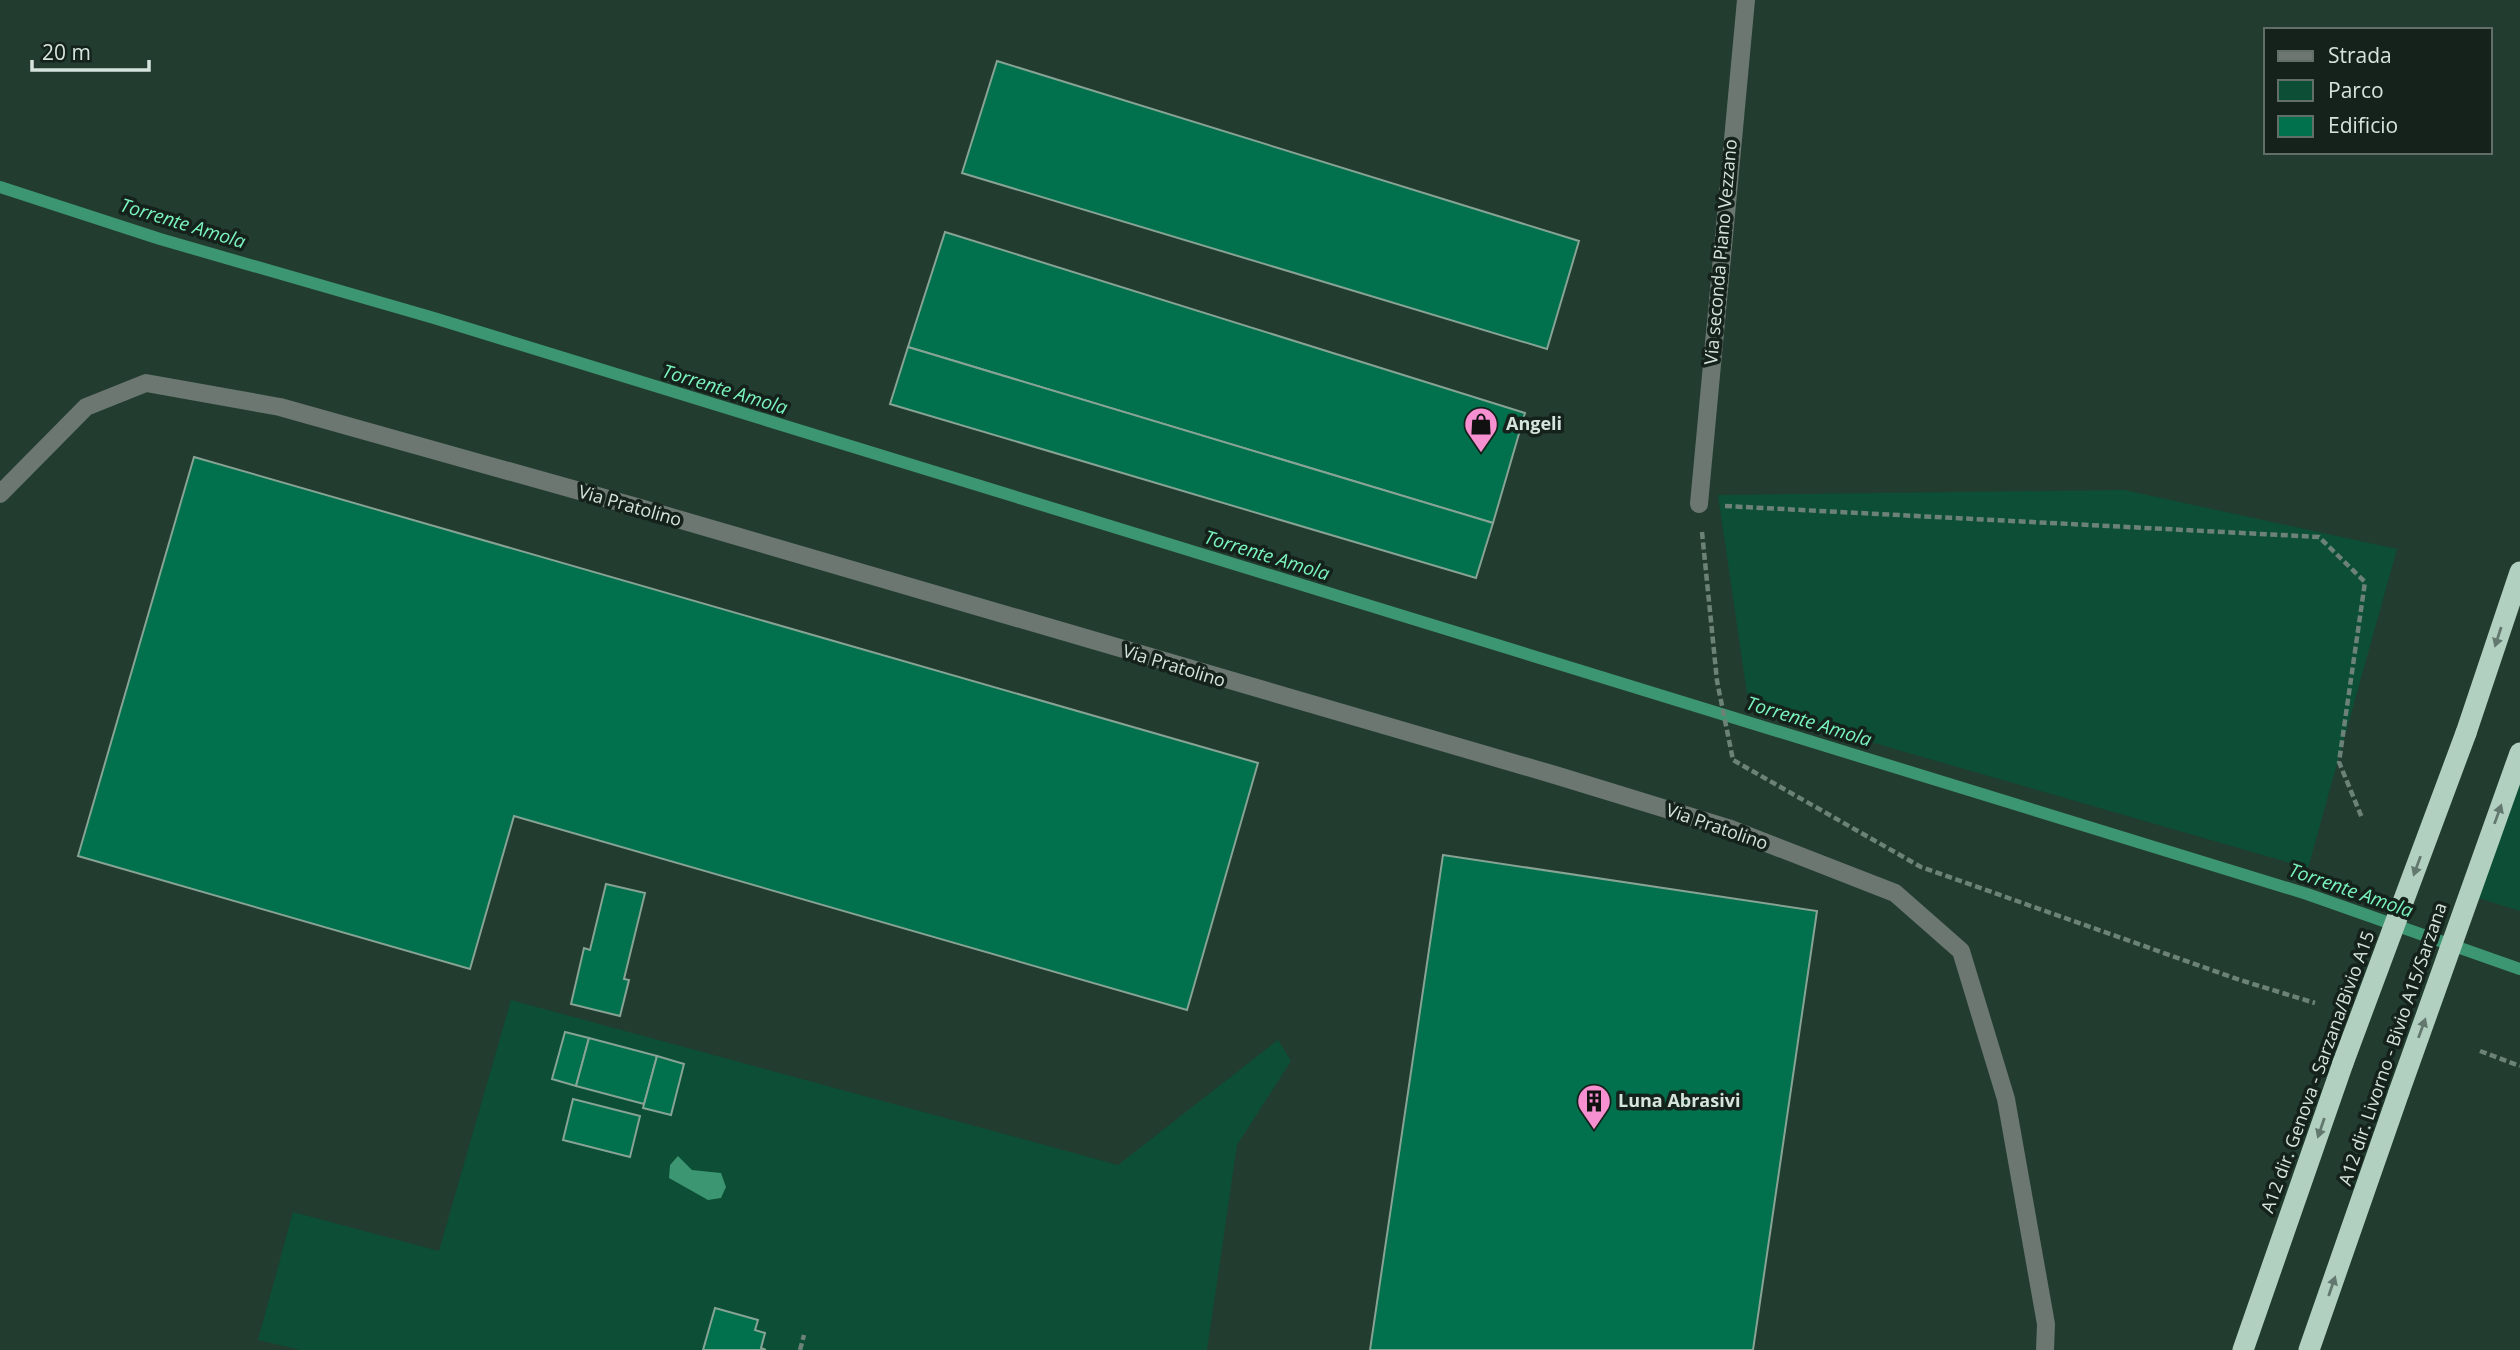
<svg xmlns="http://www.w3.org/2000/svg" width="2520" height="1350" viewBox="0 0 2520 1350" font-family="'Open Sans',sans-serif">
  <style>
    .green { fill: #0c4e36 }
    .water { fill: #3c9671 }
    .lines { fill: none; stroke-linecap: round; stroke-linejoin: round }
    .stream { stroke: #3c9671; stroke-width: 12 }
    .building { fill: #01704d; stroke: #86a394; stroke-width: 2 }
    .path { stroke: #6c8277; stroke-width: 4.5; stroke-dasharray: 7 3.5; stroke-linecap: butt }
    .minor { stroke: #6b7770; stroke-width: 18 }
    .highway { stroke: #b1d0c0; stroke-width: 21 }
    .highway-bridge { stroke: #b1d0c0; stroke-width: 21 }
    .oneway { fill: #63786e }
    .labels { text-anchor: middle; stroke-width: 7; stroke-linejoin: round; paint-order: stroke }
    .street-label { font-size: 18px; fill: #d5e4dc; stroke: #15211b }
    .poi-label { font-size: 18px; font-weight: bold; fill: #d5e4dc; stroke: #15211b; text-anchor: start }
    .water-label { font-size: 19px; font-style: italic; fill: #7bf5bf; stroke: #15211b }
  </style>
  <rect width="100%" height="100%" fill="#223d30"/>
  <g class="green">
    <polygon points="2124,490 2397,549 2308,868 1749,707 1718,495"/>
    <polygon points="2520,753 2520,911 2469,895"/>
    <polygon points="511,1000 1118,1165 1278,1040 1291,1061 1237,1145 1207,1350 301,1350 258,1340 293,1212 439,1251"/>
  </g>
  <polygon class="water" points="678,1156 692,1170 721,1173 726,1187 721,1198 708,1200 669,1178 670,1165"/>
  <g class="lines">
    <polyline class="stream" points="0,187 160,239 434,318 2307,894 2520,969"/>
  </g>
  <g class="building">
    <polygon points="997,61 1579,241 1547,349 962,173"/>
    <polygon points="945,232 1525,413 1493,523 908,347"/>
    <polygon points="908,347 1493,523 1476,578 890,404"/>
    <polygon points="194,457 1258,763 1187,1010 514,816 470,969 78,856"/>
    <polygon points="1443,855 1817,911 1753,1350 1370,1350"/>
    <polygon points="606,884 645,893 624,979 629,980 620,1016 571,1004 584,948 590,950"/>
    <polygon points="565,1032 589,1038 576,1086 552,1079"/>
    <polygon points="589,1038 657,1056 644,1104 576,1086"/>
    <polygon points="657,1056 684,1064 671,1115 643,1108"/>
    <polygon points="573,1099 640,1116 630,1157 563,1140"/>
    <polygon points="715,1308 758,1320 755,1330 765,1333 761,1348 766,1350 703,1350"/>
  </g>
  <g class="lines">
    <g class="path">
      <polyline points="1725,506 2319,537 2365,582 2339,762 2362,818"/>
      <polyline points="1702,532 1717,681 1733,760 1921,867 2240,980 2315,1003"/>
      <polyline points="2480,1051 2520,1066"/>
      <polyline points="800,1350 804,1335"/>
    </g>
    <g class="minor">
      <polyline points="0,494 86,407 146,383 280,407 640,508 1555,775 1728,828 1895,893 1961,951 2006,1099 2046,1324 2045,1350"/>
      <polyline points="1699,504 1746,0"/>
    </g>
    <g class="highway">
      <polyline points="2466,733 2520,572"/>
      <polyline points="2243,1350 2343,1063"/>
      <polyline points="2309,1350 2399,1092"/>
    </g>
    <g class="highway-bridge">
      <polyline points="2343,1063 2466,733"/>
      <polyline points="2399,1092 2520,753"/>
    </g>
  </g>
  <defs><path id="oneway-solid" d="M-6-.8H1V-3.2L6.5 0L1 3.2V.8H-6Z" transform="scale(1.75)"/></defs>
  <g class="oneway">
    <use href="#oneway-solid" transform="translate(2498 637) rotate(108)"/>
    <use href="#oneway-solid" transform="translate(2498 814) rotate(-70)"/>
    <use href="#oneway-solid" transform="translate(2417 866) rotate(110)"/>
    <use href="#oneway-solid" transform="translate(2422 1028) rotate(-70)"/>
    <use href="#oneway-solid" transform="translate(2321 1128) rotate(109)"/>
    <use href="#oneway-solid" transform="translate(2332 1286) rotate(-71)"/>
  </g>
  <defs>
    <g id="shop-pin" transform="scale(1.75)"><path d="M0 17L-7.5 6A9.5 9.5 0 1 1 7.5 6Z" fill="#f690d0" stroke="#15211b"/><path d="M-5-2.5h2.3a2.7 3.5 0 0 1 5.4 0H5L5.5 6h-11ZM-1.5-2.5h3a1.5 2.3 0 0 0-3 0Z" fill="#111"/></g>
    <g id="building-pin" transform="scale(1.75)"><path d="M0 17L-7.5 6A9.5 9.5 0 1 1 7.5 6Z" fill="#f690d0" stroke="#15211b"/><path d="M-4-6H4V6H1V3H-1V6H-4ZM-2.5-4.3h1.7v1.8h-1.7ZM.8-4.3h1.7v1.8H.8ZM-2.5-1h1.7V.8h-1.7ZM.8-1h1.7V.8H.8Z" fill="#111"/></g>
  </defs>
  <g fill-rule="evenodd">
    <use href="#shop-pin" x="1481" y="424"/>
    <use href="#building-pin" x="1594" y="1101"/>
  </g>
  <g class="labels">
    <g class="street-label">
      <text transform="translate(1721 252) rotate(-85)" y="6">Via seconda Piano Vezzano</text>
      <text transform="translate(630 506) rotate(16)" y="6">Via Pratolino</text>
      <text transform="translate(1174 666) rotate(17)" y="6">Via Pratolino</text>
      <text transform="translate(1717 827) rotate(19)" y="6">Via Pratolino</text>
      <text transform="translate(2393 1044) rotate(-71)" y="6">A12 dir. Livorno - Bivio A15/Sarzana</text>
      <text transform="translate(2318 1072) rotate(-70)" y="6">A12 dir. Genova - Sarzana/Bivio A15</text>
    </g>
    <g class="poi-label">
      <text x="1506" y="430">Angeli</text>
      <text x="1618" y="1107">Luna Abrasivi</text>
    </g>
    <g class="water-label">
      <text transform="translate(183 223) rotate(17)" y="7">Torrente Amola</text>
      <text transform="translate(725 389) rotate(17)" y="7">Torrente Amola</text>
      <text transform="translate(1267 555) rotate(17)" y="7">Torrente Amola</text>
      <text transform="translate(1809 721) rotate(17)" y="7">Torrente Amola</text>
      <text transform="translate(2351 890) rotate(19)" y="7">Torrente Amola</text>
    </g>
  </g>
  <rect x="2264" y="28" width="228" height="126" fill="#15211b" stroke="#626f68" stroke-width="2"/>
  <rect x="2278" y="51" width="35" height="10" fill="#6b7770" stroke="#626f68" stroke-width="2"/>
  <text x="2328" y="63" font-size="21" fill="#d5e4dc">Strada</text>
  <rect x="2278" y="80" width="35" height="21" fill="#0c4e36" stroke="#626f68" stroke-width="2"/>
  <text x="2328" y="98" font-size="21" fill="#d5e4dc">Parco</text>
  <rect x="2278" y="116" width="35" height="21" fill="#01704d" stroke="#626f68" stroke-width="2"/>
  <text x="2328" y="133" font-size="21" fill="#d5e4dc">Edificio</text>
  <path d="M32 60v10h117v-10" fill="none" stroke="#d5e4dc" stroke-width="3.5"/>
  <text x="42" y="60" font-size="21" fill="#d5e4dc" stroke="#15211b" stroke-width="5" paint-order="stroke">20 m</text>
</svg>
